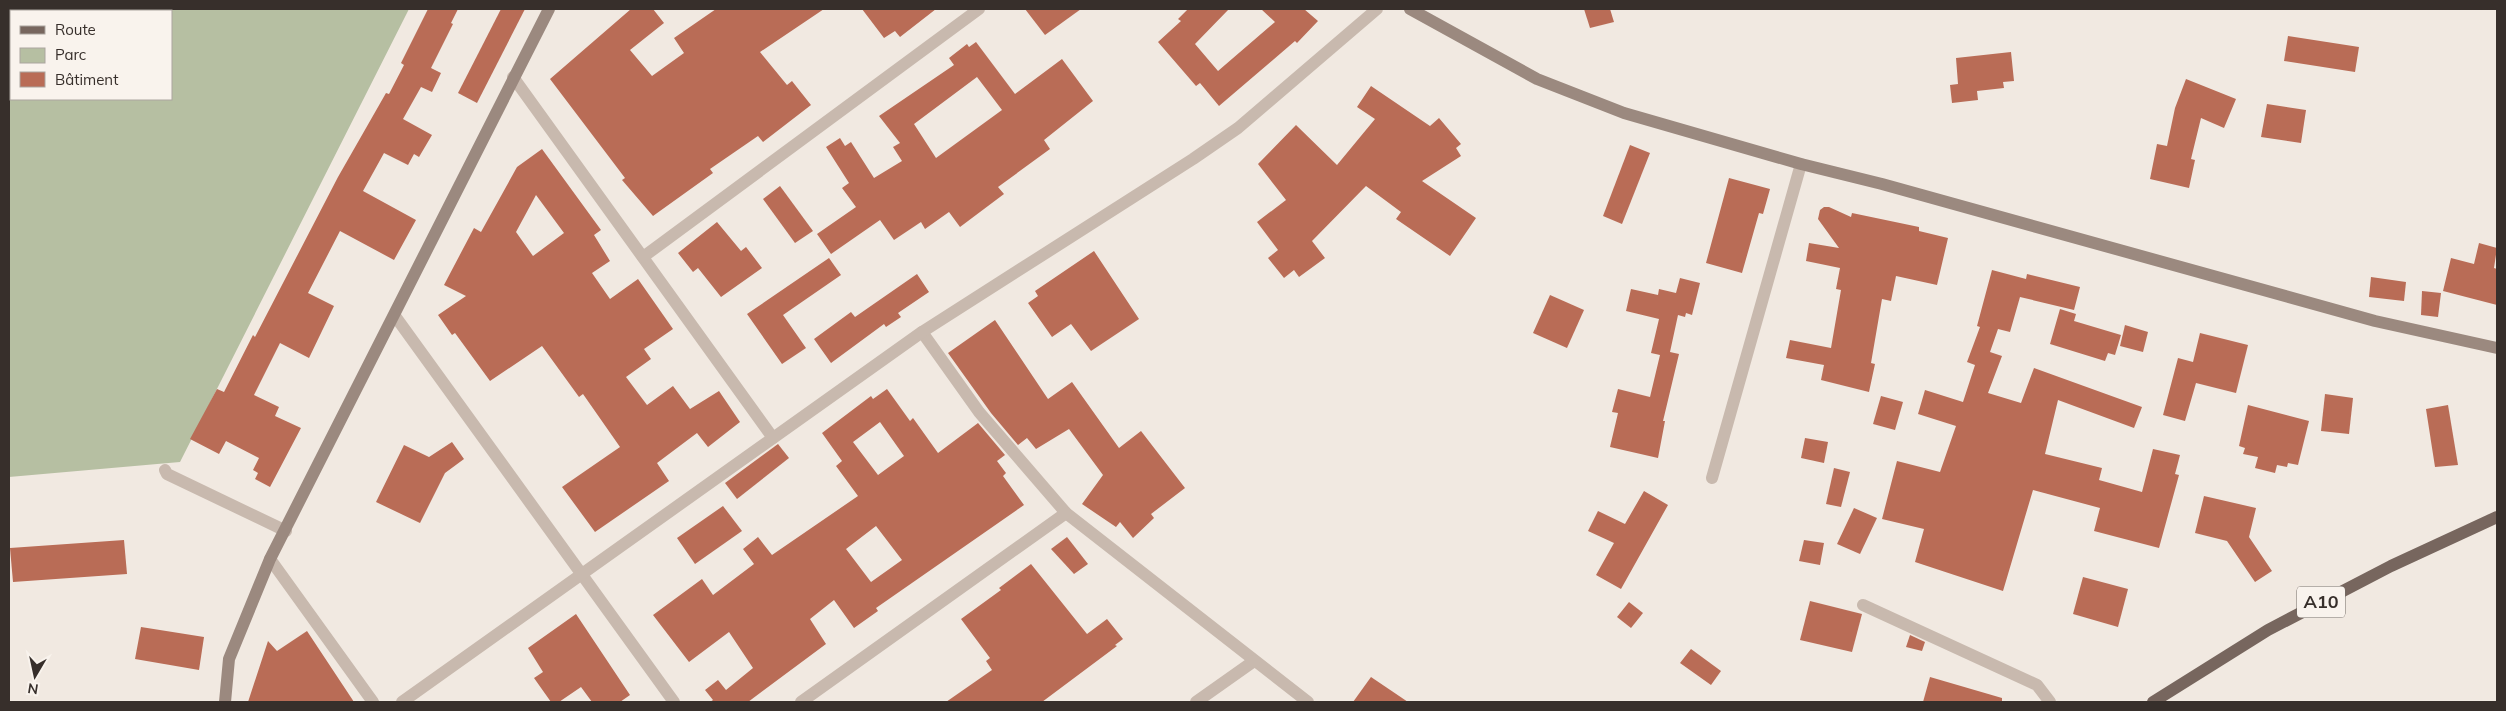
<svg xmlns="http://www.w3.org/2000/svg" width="2506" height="711" viewBox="0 0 2506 711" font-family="Mulish,sans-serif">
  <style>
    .green { fill: #b6bfa2; fill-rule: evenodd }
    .building { fill: #b96c56; fill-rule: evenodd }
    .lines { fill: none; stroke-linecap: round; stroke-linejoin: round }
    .street { stroke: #c8b9ae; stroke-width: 12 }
    .secondary { stroke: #9b897f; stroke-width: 12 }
    .primary { stroke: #77665e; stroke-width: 12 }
    .labels { text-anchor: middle; stroke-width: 5; stroke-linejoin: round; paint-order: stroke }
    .shield { fill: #f9f3ed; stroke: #716a65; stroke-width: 1 }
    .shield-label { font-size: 18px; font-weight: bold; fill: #372f2b }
  </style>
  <rect width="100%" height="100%" fill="#f1e9e1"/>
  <path class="green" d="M9,9H409L180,462L9,477ZM11,11H171V99H11Z"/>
  <g class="building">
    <polygon points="428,9 458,9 451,23 453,24 431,68 441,73 432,92 421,87 403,119 432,135 419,157 414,154 408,165 384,153 363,191 416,220 394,260 340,231 308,293 334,306 309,358 280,343 254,395 279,407 275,416 301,428 270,487 255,479 258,473 253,470 259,458 226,441 219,454 190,439 217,389 224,392 253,335 255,337 338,177 386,93 389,94 404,65 401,63"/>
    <polygon points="501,9 525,9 477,103 458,93"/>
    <polygon points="631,9 653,9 664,23 630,50 652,76 684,53 674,38 716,9 824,9 760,52 787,85 792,81 811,105 763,142 758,136 710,169 713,173 653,216 622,180 625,178 550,79"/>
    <polygon points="862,9 936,9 900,37 895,31 884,38"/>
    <polygon points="1025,9 1081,9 1045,35"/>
    <polygon points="1188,9 1229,9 1195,44 1218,71 1275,22 1261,9 1304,9 1318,21 1297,43 1295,41 1219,106 1200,83 1196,86 1158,42 1181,21 1178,19"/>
    <polygon points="1584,9 1610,9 1614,22 1590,28"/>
    <polygon points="2288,36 2359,47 2355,72 2284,61"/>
    <path d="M976,42L1015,94L1062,59L1093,101L1044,140L1050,149L998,187L1004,194L960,227L949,212L925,229L921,222L894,240L880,220L831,254L817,234L856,207L842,188L849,183L826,147L840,138L845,146L851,142L874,178L902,161L893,147L900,143L879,116L954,65L949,58L967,44L969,47ZM977,77L1002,110L936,158L914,124Z"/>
    <polygon points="2011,52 2014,81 2003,82 2004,88 1977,91 1978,100 1952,103 1950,85 1958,84 1956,58"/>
    <polygon points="2186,79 2236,99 2224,128 2201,118 2191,159 2195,160 2189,188 2150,179 2157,144 2167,146 2175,108"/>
    <polygon points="1371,86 1430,126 1439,118 1461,144 1456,148 1461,156 1422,181 1476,218 1450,256 1396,219 1401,212 1366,186 1312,241 1325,258 1299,277 1294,270 1284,278 1268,258 1278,250 1257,222 1286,200 1258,164 1296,125 1337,165 1375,119 1357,107"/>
    <polygon points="2267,104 2306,110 2301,143 2261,137"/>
    <polygon points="1630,145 1650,153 1622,224 1603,216"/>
    <path d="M542,149L601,230L594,235L610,261L592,273L610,299L638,279L673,329L644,349L651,359L626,377L647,405L673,386L690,409L719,391L740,422L708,447L697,433L657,463L669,481L595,532L562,487L620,447L583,394L579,397L542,346L490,381L455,333L452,335L438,315L466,296L444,285L474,228L481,232L517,167ZM536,195L564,233L533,256L516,232Z"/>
    <polygon points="1729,178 1770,189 1763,214 1759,213 1742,273 1706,263"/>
    <polygon points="780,186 813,231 795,243 763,199"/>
    <polygon points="1824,207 1829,207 1851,217 1852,213 1919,227 1919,231 1948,238 1937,285 1896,276 1891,301 1882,299 1871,363 1875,364 1869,392 1821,380 1824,365 1786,358 1790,340 1831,348 1841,290 1836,289 1840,268 1806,261 1809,243 1839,248 1818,219 1820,210"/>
    <polygon points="717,222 741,251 746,247 762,268 721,297 698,268 693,272 678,253"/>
    <polygon points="2479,243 2497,248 2494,268 2497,269 2497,305 2443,291 2451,258 2474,264"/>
    <polygon points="1094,251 1139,319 1091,351 1071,324 1052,337 1028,303 1038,296 1035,291"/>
    <polygon points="829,258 841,275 783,315 806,348 782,364 747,314"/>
    <polygon points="1992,270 2026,279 2027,274 2080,287 2074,310 2020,297 2010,332 1998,329 1990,352 2002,356 1988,393 2021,403 2034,368 2142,407 2134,428 2058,400 2045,454 2102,468 2099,480 2142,492 2153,449 2180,455 2175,474 2179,475 2159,548 2094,531 2100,508 2033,490 2003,591 1915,562 1924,529 1882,519 1897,461 1940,472 1956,426 1918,414 1925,390 1963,402 1975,365 1967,362 1980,327 1977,326"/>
    <polygon points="917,274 929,292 898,313 901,317 886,327 884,324 831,363 814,339 851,312 855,317"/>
    <polygon points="2371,277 2406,282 2404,301 2369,297"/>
    <polygon points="1680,278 1700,283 1692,315 1686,313 1685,317 1678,315 1670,352 1679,354 1663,421 1665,421 1658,458 1610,447 1618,413 1612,412 1618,389 1650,397 1660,355 1651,353 1659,319 1626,311 1631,289 1658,295 1659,289 1676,293"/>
    <polygon points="2422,291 2441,293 2438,317 2421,315"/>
    <polygon points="1550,295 1584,310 1567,348 1533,333"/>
    <polygon points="2060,309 2076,314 2074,321 2121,335 2115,355 2108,353 2105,361 2050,344"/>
    <polygon points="995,320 1048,399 1072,382 1119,448 1141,431 1185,488 1151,514 1154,518 1133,538 1120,522 1116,527 1082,504 1103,475 1069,429 1036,449 1027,438 1018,445 991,413 948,353"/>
    <polygon points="2125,325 2148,332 2143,352 2120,346"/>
    <polygon points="2200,333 2248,345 2236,393 2196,383 2185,421 2163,415 2178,358 2193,362"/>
    <path d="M887,389L910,421L913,418L938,453L978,423L1005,455L997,461L1006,473L1003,476L1024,505L876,608L878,611L854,628L834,600L810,619L826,644L748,702H710L713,700L705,690L718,680L726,690L753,668L729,632L689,662L653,615L702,579L713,595L754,564L743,549L758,537L772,555L858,496L836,466L842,461L822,433L871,396L873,399ZM880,422L904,456L878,475L853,442ZM876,526L902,560L871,582L846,549Z"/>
    <polygon points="2325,394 2353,398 2349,434 2321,431"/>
    <polygon points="1881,396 1903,402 1895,430 1873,424"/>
    <polygon points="2248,405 2309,421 2298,465 2288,463 2287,467 2277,465 2275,473 2255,468 2258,457 2243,454 2245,448 2239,446"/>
    <polygon points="2448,405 2458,465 2435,467 2426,409"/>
    <polygon points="1805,438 1828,442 1824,463 1801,458"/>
    <polygon points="452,442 464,459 445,473 420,523 376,502 404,445 429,457"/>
    <polygon points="778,444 789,458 737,499 725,483"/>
    <polygon points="1834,468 1850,472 1841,507 1826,504"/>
    <polygon points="1644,491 1668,505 1621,589 1596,575 1614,543 1588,531 1598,511 1625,524"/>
    <polygon points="2204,496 2256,508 2249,537 2272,571 2255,582 2227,541 2195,533"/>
    <polygon points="723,506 742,531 695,564 677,538"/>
    <polygon points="1854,508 1877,518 1860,554 1837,544"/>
    <polygon points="1067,537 1088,564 1074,574 1051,549"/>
    <polygon points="124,540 127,574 13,582 10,548"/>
    <polygon points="1804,540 1824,543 1820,565 1799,561"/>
    <polygon points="1031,564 1087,634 1107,619 1123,639 1115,645 1117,646 1042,702 946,702 992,670 986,661 990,658 961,619 1001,590 999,588"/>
    <polygon points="2083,577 2128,589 2118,627 2073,614"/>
    <polygon points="1810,601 1862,614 1852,652 1800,640"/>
    <polygon points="1629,602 1643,613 1631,628 1617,617"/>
    <polygon points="576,614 630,695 620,702 592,702 581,687 559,702 551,702 534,678 543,672 528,648"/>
    <polygon points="141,627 204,637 199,670 135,659"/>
    <polygon points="307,631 354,702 248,702 268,641 277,651"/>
    <polygon points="1910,635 1925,642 1922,651 1906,647"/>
    <polygon points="1691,649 1721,671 1711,685 1680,663"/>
    <polygon points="1371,677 1408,702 1353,702"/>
    <polygon points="1930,677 2002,698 2002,702 1923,702"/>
  </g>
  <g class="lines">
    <g class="street">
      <polyline points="513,77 773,438"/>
      <polyline points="643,257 979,9"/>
      <polyline points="395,316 674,702"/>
      <polyline points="922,332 979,412 1066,513 1308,702"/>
      <polyline points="165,470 167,474 286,531"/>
      <polyline points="1712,478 1801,164"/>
      <polyline points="270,559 373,702"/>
      <polyline points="1863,605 2037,685 2050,702"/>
      <polyline points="402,702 922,332 1193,159 1238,128 1377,9"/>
      <polyline points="801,702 1066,513"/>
      <polyline points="1196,702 1254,661"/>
    </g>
    <g class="secondary">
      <polyline points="1410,9 1537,79 1624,113 1801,164 1882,184 2375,321 2497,348"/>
      <polyline points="225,702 229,659 270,559 549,9"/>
    </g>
    <polyline class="primary" points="2153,702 2268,630 2391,566 2497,517"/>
  </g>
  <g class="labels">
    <rect class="shield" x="2297" y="586.5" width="48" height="31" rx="4"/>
    <g class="shield-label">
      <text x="2321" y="608">A10</text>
    </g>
  </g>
  <rect width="2506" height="711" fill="none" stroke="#372f2b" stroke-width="20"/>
  <rect x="10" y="10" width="162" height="90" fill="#f9f3ed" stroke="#aba59f"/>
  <rect x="20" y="26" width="25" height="8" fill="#77665e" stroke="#aba59f"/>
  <text x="55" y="35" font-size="15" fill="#372f2b">Route</text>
  <rect x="20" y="48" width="25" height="15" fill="#b6bfa2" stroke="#aba59f"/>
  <text x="55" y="60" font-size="15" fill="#372f2b">Parc</text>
  <rect x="20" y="72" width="25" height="15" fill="#b96c56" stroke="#aba59f"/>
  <text x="55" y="85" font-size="15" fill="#372f2b">Bâtiment</text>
  <g transform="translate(35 676) rotate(189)" stroke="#f9f3ed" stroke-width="4" paint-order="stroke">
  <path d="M0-4L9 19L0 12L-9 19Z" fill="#372f2b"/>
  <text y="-8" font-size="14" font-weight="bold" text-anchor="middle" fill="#372f2b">N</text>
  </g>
</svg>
